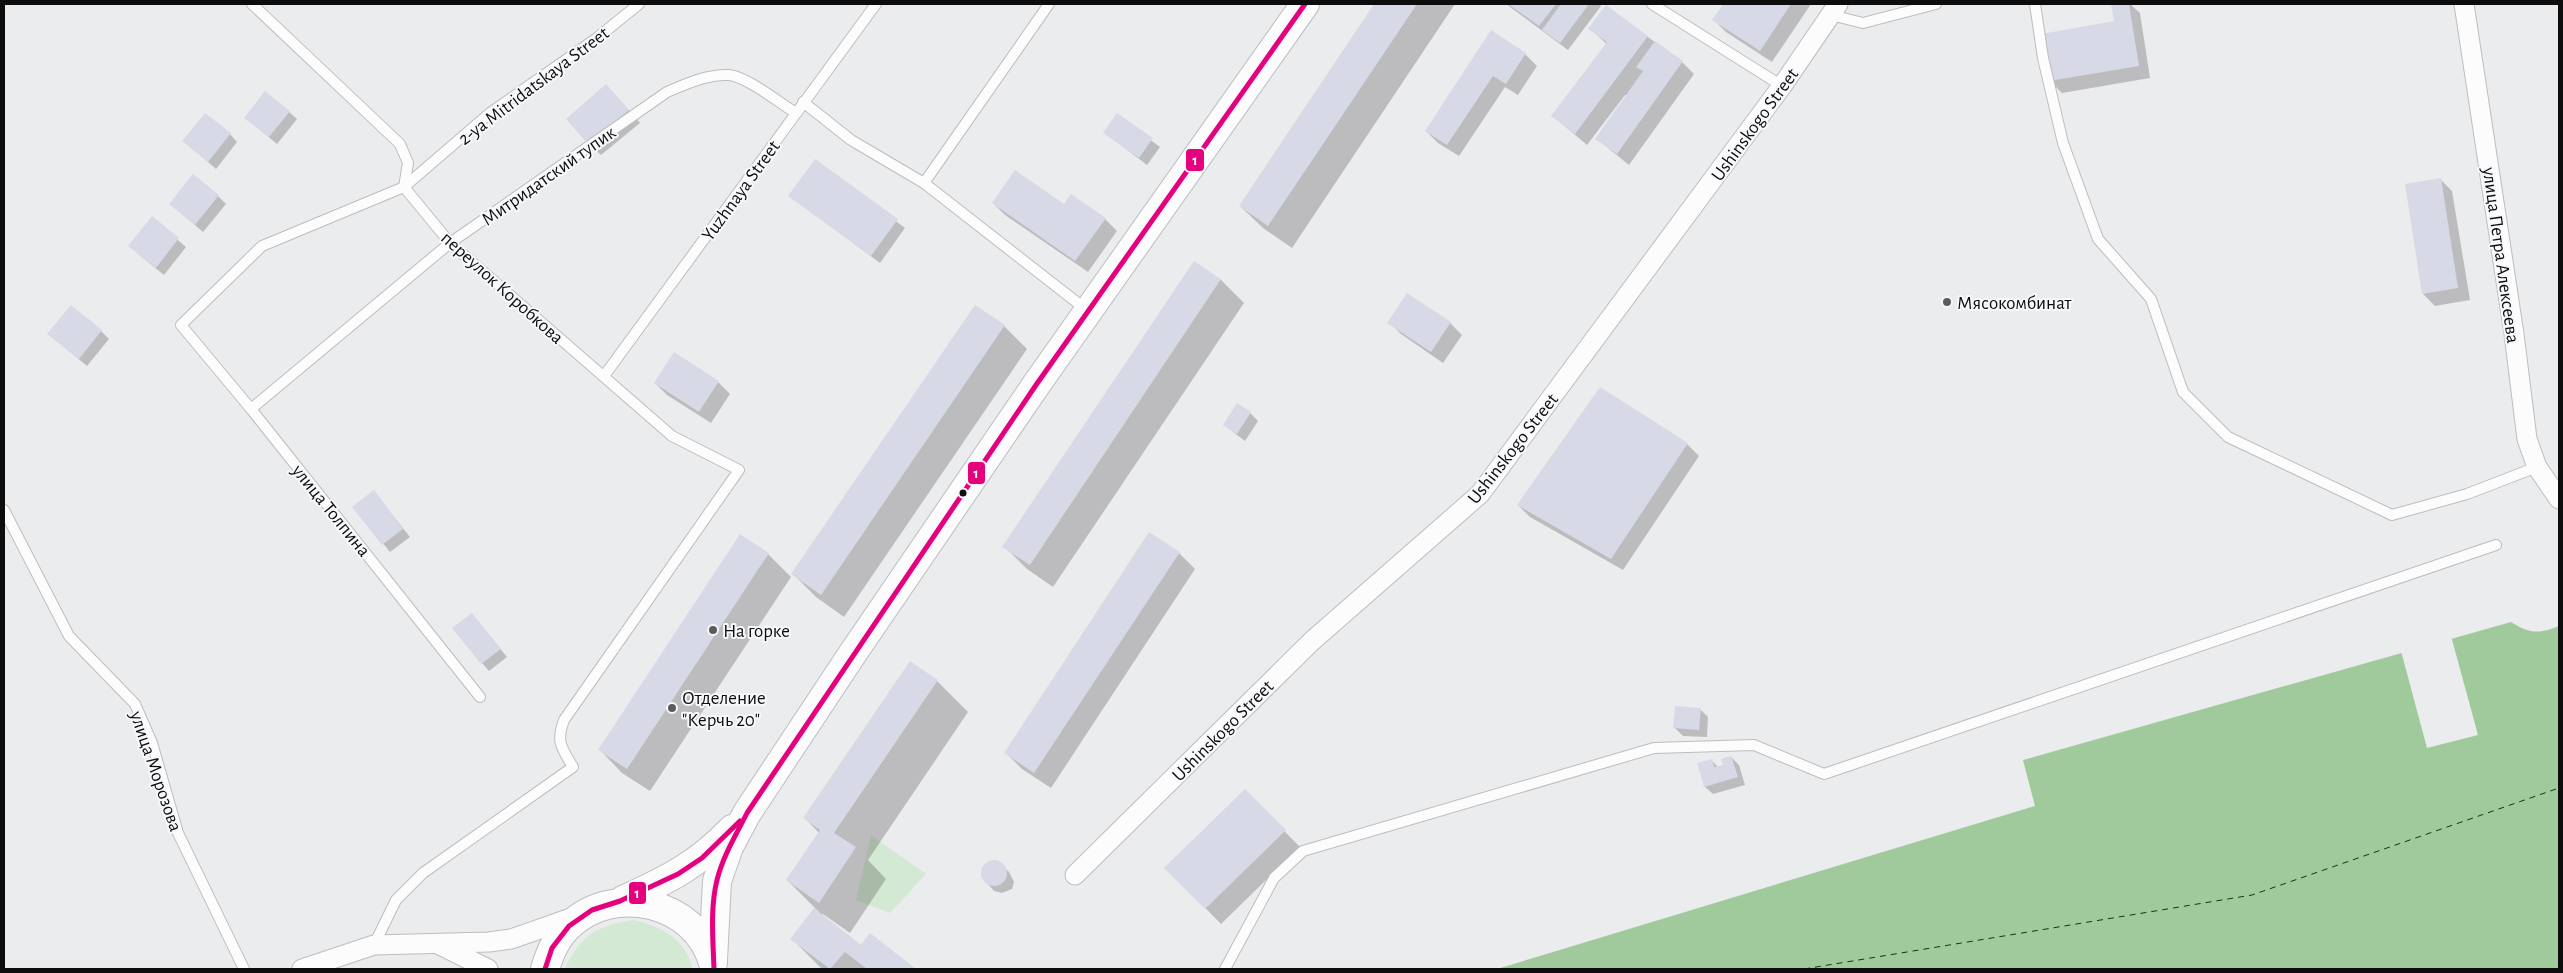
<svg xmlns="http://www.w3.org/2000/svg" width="2563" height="973" viewBox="0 0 2563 973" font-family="'Alegreya Sans',sans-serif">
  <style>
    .green { fill: #d4e9d3 }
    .water { fill: #a0ca9c }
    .pier { fill: #ebecee }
    .shadow { fill: #0003 }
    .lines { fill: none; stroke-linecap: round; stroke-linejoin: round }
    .ferry { stroke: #10390c; stroke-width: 1; stroke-dasharray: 6 5; stroke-linecap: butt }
    .building { fill: #d8d9e6 }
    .service-casing { stroke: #bdbdbf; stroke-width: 12 }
    .minor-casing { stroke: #bdbdbf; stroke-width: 21 }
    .secondary-casing { stroke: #bdbdbf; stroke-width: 30 }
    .service { stroke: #fcfcfc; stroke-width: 10 }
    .minor { stroke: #fcfcfc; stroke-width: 19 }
    .secondary { stroke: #fcfcfc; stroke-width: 28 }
    .bus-1-casing { stroke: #f7f8fc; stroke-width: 9 }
    .bus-1 { stroke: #e5007d; stroke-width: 5 }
    .poi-dot { fill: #5b5b5c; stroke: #f7f8fc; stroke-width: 2 }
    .bus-dot { fill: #0d0d0e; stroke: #f7f8fc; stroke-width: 2 }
    .labels { text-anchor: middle; stroke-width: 4; stroke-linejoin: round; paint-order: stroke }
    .street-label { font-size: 19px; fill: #0d0d0e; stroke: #f7f8fc }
    .poi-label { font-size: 19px; fill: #0d0d0e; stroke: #f7f8fc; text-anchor: start }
    .line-badge { stroke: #f7f8fc; stroke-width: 2 }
    .badge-label { font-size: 14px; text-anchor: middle; font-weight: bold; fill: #fff }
  </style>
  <rect width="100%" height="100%" fill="#ebecee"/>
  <g class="green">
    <polygon points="871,835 926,874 890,913 856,900"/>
    <path d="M633,920C663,927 684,938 693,969H565C579,936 598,925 633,920Z"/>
  </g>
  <path class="water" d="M2511,622C2530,634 2539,634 2559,626V969H1497L2035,806L2023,760Z"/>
  <polygon class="pier" points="2451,636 2478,735 2427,748 2401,651"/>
  <g class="shadow">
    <polygon points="1375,4 1455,4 1292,248 1263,228 1240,206"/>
    <polygon points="1506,4 1599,4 1601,6 1568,50"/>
    <polygon points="1725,4 1811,4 1772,62 1726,32 1714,20"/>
    <polygon points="2112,4 2130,4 2140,13 2150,78 2062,93 2050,81 2115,22"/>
    <polygon points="1607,7 1682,62 1694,74 1629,165 1597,139 1627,96 1625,95 1587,145 1553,116 1607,44 1590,29"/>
    <polygon points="1492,32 1525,54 1537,66 1518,95 1505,87 1459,156 1438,143 1426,131"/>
    <polygon points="618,98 640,123 601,155 589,144"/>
    <polygon points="289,112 297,119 277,144 254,125"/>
    <polygon points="1117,115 1160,147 1147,165 1105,133"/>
    <polygon points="230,134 237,142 216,169 184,141"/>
    <polygon points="815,161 905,228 880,263 790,196"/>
    <polygon points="2440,179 2452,191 2470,300 2435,306 2423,294"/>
    <polygon points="218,196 226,204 203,232 171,204"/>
    <polygon points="993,203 1064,206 1105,219 1117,231 1088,272 1005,215"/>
    <polygon points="152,218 186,247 164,275 137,253"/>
    <polygon points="1194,262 1221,280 1244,303 1053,587 1027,569 1004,546"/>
    <polygon points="1389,322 1450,323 1462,335 1443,363 1401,334"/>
    <polygon points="1004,326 1027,349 844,617 816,597 793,574"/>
    <polygon points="101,331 109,339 87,366 57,341"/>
    <polygon points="718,382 730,394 711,423 667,395 655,383"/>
    <polygon points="1250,413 1258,421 1245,441 1224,425"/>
    <polygon points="1687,444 1699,456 1623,570 1530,517 1518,505"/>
    <polygon points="374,492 410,537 390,552 354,507"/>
    <polygon points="741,536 768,554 791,577 650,791 622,773 600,750"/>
    <polygon points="1179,553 1195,569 1051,788 1022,769 1006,753"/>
    <polygon points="472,614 507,657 489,671 482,663"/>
    <polygon points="937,681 968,712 868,860 886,879 850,933 823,914 821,916 861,946 870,935 914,969 822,969 792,939 819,912 787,880 819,833 805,818"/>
    <polygon points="1700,709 1708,717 1707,737 1683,736 1675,728"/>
    <polygon points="1731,757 1739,765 1745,785 1713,794 1705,787 1711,760 1718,767 1724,765"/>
    <polygon points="1245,791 1300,847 1221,924 1166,868"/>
    <polygon points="994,861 1001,864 1009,872 1014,882 1012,889 1002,893 994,891 986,882 982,871 986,864"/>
  </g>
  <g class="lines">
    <polyline class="ferry" points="1804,969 2252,895 2559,788"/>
  </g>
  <g class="building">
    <polygon points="1374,4 1417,4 1268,226 1239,206"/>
    <polygon points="1508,4 1556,4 1539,26"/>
    <polygon points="1561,4 1589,4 1560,43 1542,30"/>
    <polygon points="1723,4 1791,4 1760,51 1712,20"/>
    <polygon points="2111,4 2129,4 2139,66 2049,81 2041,34 2114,21"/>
    <polygon points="1606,5 1648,36 1575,134 1551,116 1607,42 1588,29"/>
    <polygon points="1491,30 1526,53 1506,84 1493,76 1447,145 1425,131"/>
    <polygon points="1655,41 1683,61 1617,154 1595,139 1643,71 1636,67"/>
    <polygon points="606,84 629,110 588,144 566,119"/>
    <polygon points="265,91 290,111 269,137 244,118"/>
    <polygon points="205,113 231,133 208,162 182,141"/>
    <polygon points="1117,113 1153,138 1139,158 1103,133"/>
    <polygon points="815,159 898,219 871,256 788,196"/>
    <polygon points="1015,170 1064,204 1071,194 1106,218 1075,261 992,203"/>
    <polygon points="193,174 219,195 195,225 169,204"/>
    <polygon points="2441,178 2458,288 2422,294 2405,184"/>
    <polygon points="152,216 179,238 156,268 128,246"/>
    <polygon points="1194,261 1221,279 1030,565 1002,547"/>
    <polygon points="1407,293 1451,322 1431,352 1387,323"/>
    <polygon points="71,305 102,330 79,359 47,334"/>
    <polygon points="975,305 1005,325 821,595 791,574"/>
    <polygon points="674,352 719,381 699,412 654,383"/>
    <polygon points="1600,387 1688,443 1611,559 1517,505"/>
    <polygon points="1237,403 1251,412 1237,434 1223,425"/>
    <polygon points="374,490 403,529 382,545 352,507"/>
    <polygon points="1149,532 1180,552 1034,773 1004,753"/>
    <polygon points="740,534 769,553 627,769 598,750"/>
    <polygon points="472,613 501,649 481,664 452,628"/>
    <polygon points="910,661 938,680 834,833 856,847 819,903 786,880 820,830 803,818"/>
    <polygon points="1675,706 1701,708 1699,730 1673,728"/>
    <polygon points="1731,756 1738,777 1704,787 1697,763 1712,759 1714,767 1723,765 1721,759"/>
    <polygon points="1245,789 1286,830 1205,909 1164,868"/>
    <circle cx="994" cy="873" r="13"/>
    <polygon points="814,908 861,945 870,933 916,969 867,969 845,952 830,969 790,939"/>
  </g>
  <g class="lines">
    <g class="service-casing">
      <g id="service">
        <path d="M252,4L400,144L408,163L404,187L450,243L672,436L739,470L564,720C556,742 561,747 573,767L423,873L396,900L374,945"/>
        <polyline points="1652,4 1782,86"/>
        <polyline points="2035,4 2043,58 2063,143 2098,239 2151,299 2183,392 2228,437 2392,515 2467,494 2537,467"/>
        <polyline points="1831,15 1863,23 1936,4"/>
        <polyline points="803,102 851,140 924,183 1088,311"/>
        <polyline points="924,183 1049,4"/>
        <polyline points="604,376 876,4"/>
        <path d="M251,409L450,243L667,92C686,84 707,74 729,75C748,77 779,103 796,113"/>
        <polyline points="4,510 69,636 135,704 152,743 178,833 244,969"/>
        <polyline points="480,697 251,409 181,325 262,246 404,187 490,113 597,38 639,4"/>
        <polyline points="1225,969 1274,878 1303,851 1654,748 1754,745 1824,774 2496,545"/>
      </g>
    </g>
    <g class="minor-casing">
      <g id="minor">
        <polyline points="2464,4 2514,334 2527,439 2537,467 2559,499"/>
        <polyline points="1075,875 1312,641 1480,494 1782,86 1838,4"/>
        <polyline points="440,945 488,969"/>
        <polyline points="302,969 374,945 489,942 511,939 574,917"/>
      </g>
    </g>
    <g class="secondary-casing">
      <g id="secondary">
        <path d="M623,900C667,880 698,865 732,829"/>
        <polyline points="713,960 717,881 729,847 747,813 853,653 1036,385 1305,4"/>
        <path d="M545,969C550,953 556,938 569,926C613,883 696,901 713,963"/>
      </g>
    </g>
    <use href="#service" class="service"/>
    <use href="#minor" class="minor"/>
    <use href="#secondary" class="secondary"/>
    <g class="bus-1-casing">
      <g id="bus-1">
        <polyline points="545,969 552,948 569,926 592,910 620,901 678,874 702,858 740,821"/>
        <path d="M714,969C713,940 710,908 717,880C723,856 736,835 747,813L1036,385L1305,4"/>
      </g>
    </g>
    <use href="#bus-1" class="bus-1"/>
  </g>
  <g class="poi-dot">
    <circle cx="1947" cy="302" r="5"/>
    <circle cx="713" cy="630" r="5"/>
    <circle cx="672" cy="708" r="5"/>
  </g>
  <circle class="bus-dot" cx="963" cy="493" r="4.5"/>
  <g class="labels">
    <g class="street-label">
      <text transform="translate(533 85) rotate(-37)" y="7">2-ya Mitridatskaya Street</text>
      <text transform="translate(1754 124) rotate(-54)" y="7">Ushinskogo Street</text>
      <text transform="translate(548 175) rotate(-35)" y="7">Митридатский тупик</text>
      <text transform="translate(740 190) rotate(-54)" y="7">Yuzhnaya Street</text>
      <text transform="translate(2502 255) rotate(82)" y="7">улица Петра Алексеева</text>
      <text transform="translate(503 287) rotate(42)" y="7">переулок Коробкова</text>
      <text transform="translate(1512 448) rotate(-52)" y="7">Ushinskogo Street</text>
      <text transform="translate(332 510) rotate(51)" y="7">улица Толпина</text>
      <text transform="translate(1222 730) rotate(-45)" y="7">Ushinskogo Street</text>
      <text transform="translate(157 771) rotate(71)" y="7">улица Морозова</text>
    </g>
    <g class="poi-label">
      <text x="1957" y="309">Мясокомбинат</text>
      <text x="723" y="637">На горке</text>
      <text x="682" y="704">Отделение<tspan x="682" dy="22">"Керчь 20"</tspan></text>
    </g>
  </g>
  <g class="line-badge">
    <rect x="1185" y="148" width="20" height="24" rx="5" fill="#e5007d"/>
    <rect x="967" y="461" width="19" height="24" rx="5" fill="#e5007d"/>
    <rect x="628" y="881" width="19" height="24" rx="5" fill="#e5007d"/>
  </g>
  <g class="badge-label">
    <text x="1195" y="165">1</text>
    <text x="976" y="478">1</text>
    <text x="637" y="898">1</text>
  </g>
  <rect width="2563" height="973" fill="none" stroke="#0d0d0e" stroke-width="10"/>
</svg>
